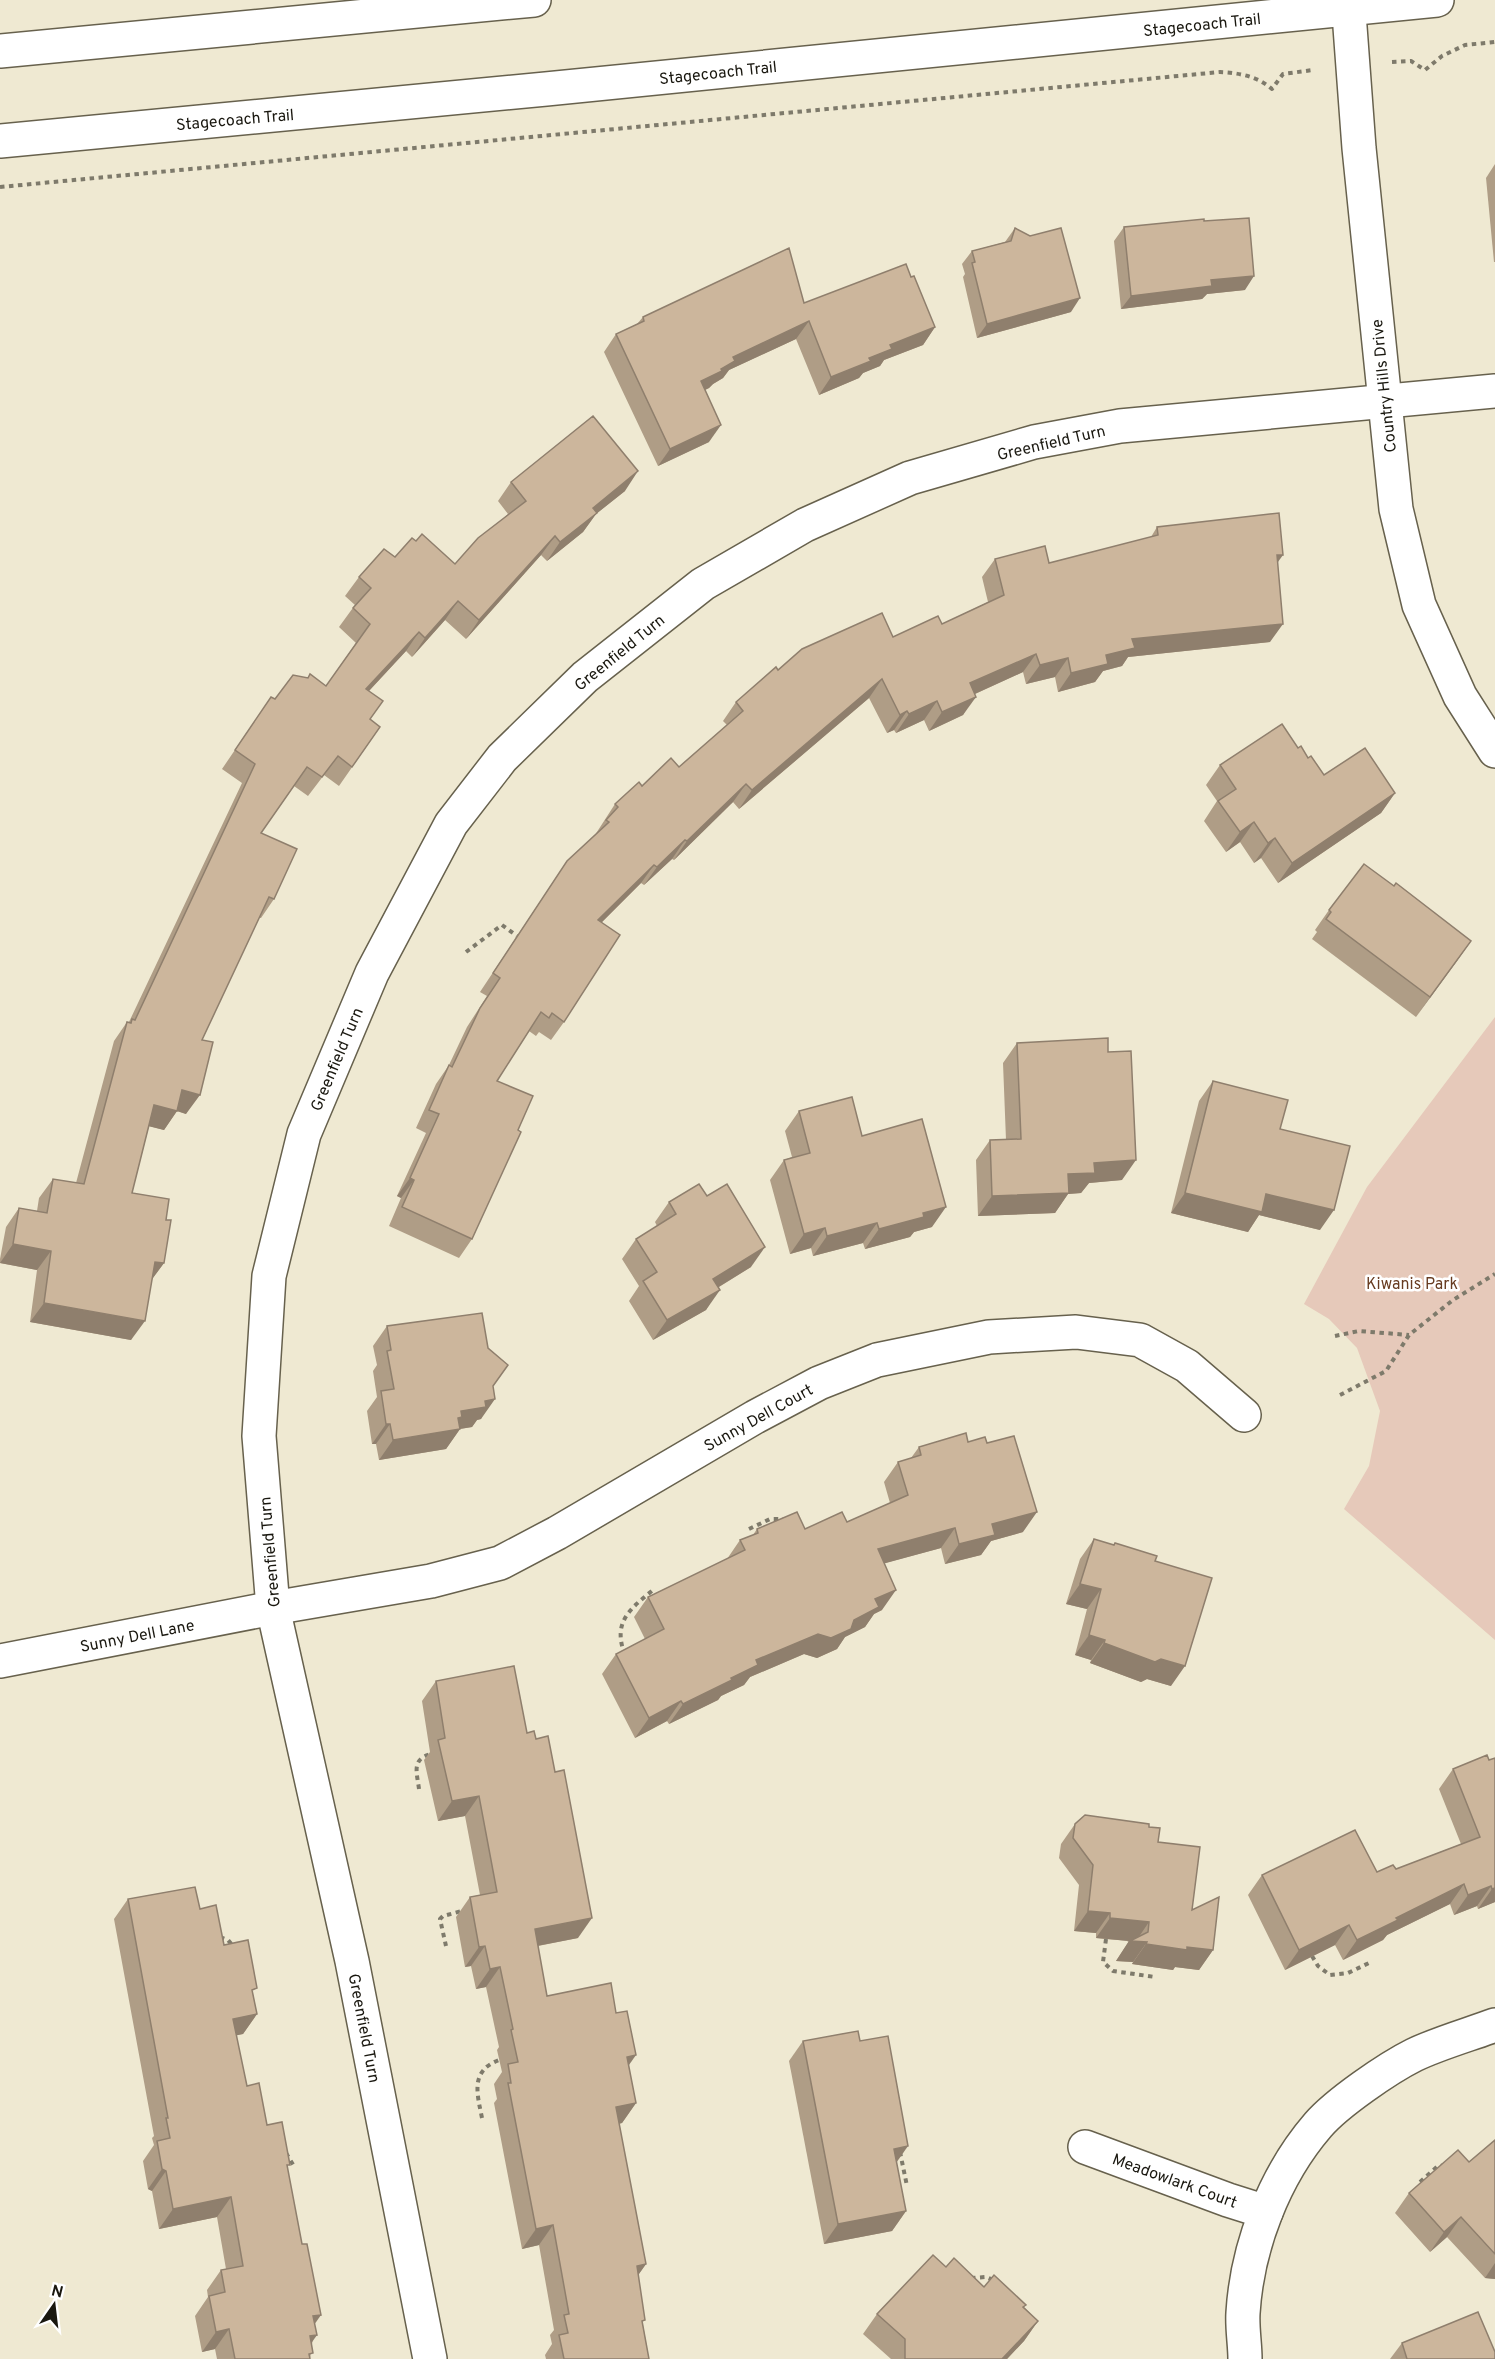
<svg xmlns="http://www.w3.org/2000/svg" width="1495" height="2359" viewBox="0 0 1495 2359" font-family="Overpass,sans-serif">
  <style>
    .green { fill: #e6c9ba }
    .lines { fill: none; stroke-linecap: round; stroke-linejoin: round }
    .minor-casing { stroke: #67614d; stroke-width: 36 }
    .major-casing { stroke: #67614d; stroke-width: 36 }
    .path { stroke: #7e7a6b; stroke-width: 4; stroke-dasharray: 4.5 4.5; stroke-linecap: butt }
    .minor { stroke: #fff; stroke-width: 33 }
    .major { stroke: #fff; stroke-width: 33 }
    .wall { fill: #af9d86 }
    .shaded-wall { fill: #8f7f6d }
    .building { fill: #ccb69c; stroke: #8f7f6d; stroke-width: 1.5 }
    .labels { text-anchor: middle; stroke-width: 5; stroke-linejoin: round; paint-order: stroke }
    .street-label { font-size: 16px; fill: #19170f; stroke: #fff }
    .park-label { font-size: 16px; fill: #673b20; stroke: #fff }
  </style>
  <rect width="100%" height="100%" fill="#efe9d2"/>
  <polygon class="green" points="1495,1017 1495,1640 1344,1509 1369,1466 1380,1411 1357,1348 1329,1319 1304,1304 1367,1187"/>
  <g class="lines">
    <g class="minor-casing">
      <g id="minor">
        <polyline points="1348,0 1359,148 1396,509 1419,605 1460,696 1495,751"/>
        <polyline points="0,1661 273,1608 431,1581 500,1563 557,1533 755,1417 819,1383 877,1360 989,1337 1076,1332 1140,1340 1187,1366 1244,1415"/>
        <polyline points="1085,2147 1228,2200 1266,2212"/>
        <polyline points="430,2359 352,1961 273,1608 259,1436 269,1276 304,1134 372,973 451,824 502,758 585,677 703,584 805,525 910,478 1034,442 1120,426 1495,391"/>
        <path d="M1245,2359C1245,2344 1242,2328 1243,2313C1247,2247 1274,2176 1318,2125C1337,2103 1388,2068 1414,2055C1439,2043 1468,2035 1495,2025"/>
      </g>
    </g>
    <g class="major-casing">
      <g id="major">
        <polyline points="0,51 534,0"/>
        <polyline points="0,141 546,89 1437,0"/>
      </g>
    </g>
    <g class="path">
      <polyline points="1392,62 1411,61 1425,70 1442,56 1465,45 1495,42"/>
      <path d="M0,187L1220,72C1239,73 1257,76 1272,89L1283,74L1313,70"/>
      <polyline points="466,952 502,925 517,936"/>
      <polyline points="1335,1336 1359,1331 1409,1335"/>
      <polyline points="1340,1395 1386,1371 1409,1335 1453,1300 1495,1274"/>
      <polyline points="749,1529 770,1519 788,1519"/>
      <path d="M625,1655C612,1622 630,1609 653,1590"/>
      <path d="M419,1789C417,1773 411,1759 431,1754"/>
      <polyline points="220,1937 228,1940 233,1946"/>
      <polyline points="1106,1939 1103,1962 1113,1971 1155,1977"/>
      <polyline points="446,1946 440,1919 443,1916 462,1911"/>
      <polyline points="1312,1956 1318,1966 1330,1975 1348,1973 1371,1962"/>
      <path d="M482,2118C477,2093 470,2071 499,2060"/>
      <polyline points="900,2152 907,2186"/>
      <polyline points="286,2153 295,2168"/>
      <polyline points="1420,2182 1439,2165 1443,2166"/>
      <polyline points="971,2278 986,2277 993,2280"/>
    </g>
    <use href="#minor" class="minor"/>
    <use href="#major" class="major"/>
  </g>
  <g class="wall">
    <polygon points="1495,164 1495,262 1494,262 1486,178"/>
    <polygon points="1204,221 1245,290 1207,294 1202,299 1121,309 1114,241 1124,227"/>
    <polygon points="1015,228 1071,312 977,338 963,277 965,274 962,264 972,251 1005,242"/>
    <polygon points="911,277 935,327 923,345 884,360 880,366 863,373 859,378 819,395 796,339 729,370 723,378 713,384 709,388 705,390 709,442 658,466 604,352 616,334 637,324 643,317 804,303"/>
    <polygon points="511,482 625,491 596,514 583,532 547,561 541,555 466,639 445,620 412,657 406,651 369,691 370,719 380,727 339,786 324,775 308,796 294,786 261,833 274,899 261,918 259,918 202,1040 186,1114 177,1111 164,1130 149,1126 132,1193 166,1220 164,1263 152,1279 131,1340 30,1322 37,1270 0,1263 0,1259 6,1227 19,1208 37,1211 39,1198 53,1179 76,1183 114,1041 127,1022 129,1022 242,783 222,769 271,697 275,699 326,686 356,643 339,627 355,605 345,596 359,577 395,557 416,541 455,564 508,514 498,501"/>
    <polygon points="1157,527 1278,562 1270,642 1128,657 1122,666 1103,671 1095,682 1058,692 1055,677 1026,684 1023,672 975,694 963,715 929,731 924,720 896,733 894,730 887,733 869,698 739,809 733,802 674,860 672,859 644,885 641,883 601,923 564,1022 551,1040 539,1032 536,1036 529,1031 497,1081 518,1130 472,1239 459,1258 389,1226 401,1198 397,1196 426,1133 416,1128 436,1084 449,1065 467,1027 487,996 480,992 567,861 595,835 615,804 642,786 679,767 727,725 723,721 736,702 778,670 893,637 942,624 988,602 982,577 995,559 1049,563 1151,537"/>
    <polygon points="1298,748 1324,775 1395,793 1381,813 1278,883 1261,858 1254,863 1240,842 1226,852 1204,821 1217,801 1206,785 1220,765"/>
    <polygon points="1329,910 1471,941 1416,1017 1312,939 1317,932 1315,930"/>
    <polygon points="1017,1043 1108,1052 1122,1180 1089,1183 1081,1193 1068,1194 1055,1213 978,1216 976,1160 990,1140 1006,1140 1003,1063"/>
    <polygon points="1213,1081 1280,1129 1320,1230 1259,1215 1248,1232 1171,1213 1199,1101"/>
    <polygon points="799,1111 862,1136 932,1227 914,1232 910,1237 865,1249 863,1243 813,1256 811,1248 790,1254 770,1180 784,1160 792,1157 785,1131"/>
    <polygon points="707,1196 751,1267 719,1287 706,1310 653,1340 629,1301 639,1286 622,1259 636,1239 657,1226 655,1222 669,1202"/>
    <polygon points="387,1326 493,1386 481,1419 477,1420 472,1427 460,1429 446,1449 379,1460 376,1444 372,1444 367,1411 377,1397 373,1371 377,1365 373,1346"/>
    <polygon points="968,1442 987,1443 1023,1532 991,1541 981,1555 945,1564 941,1548 885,1563 882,1610 874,1614 865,1627 845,1637 837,1649 817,1658 804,1654 750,1677 744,1685 721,1696 718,1700 669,1724 667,1721 635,1738 602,1674 616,1654 645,1639 634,1617 648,1597 727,1559 740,1540 753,1535 757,1529 805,1529 847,1522 890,1503 884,1482 898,1462 911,1458 919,1447"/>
    <polygon points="1094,1539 1155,1561 1171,1686 1147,1679 1141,1682 1090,1663 1091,1660 1075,1655 1087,1609 1066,1604 1080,1559"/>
    <polygon points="436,1681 527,1733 578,1938 538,1946 547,1996 616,2013 636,2103 622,2123 619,2124 646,2264 638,2275 643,2325 649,2359 546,2359 545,2355 552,2344 550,2335 554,2330 539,2245 522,2249 494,2103 497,2099 494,2084 502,2072 497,2050 499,2047 486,1987 476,1989 471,1966 465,1967 456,1917 470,1897 480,1895 465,1816 438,1821 424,1760 430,1752 422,1701"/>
    <polygon points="1487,1755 1495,1902 1478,1909 1477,1906 1454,1915 1450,1904 1387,1935 1383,1940 1343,1960 1335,1945 1285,1970 1248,1895 1262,1875 1377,1872 1396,1869 1461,1844 1439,1789 1453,1769"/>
    <polygon points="1075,1824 1149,1827 1158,1842 1213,1950 1199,1970 1175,1967 1173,1970 1132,1964 1133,1962 1116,1961 1129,1941 1096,1938 1096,1933 1074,1931 1079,1885 1059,1858 1061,1844"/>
    <polygon points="128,1899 200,1909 224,1945 253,1994 257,2014 243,2034 236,2035 247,2086 267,2125 287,2168 315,2323 310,2359 217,2359 215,2349 202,2352 195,2316 208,2297 207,2290 221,2270 226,2269 217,2217 159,2229 152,2191 148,2189 143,2161 154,2145 152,2138 154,2136 114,1919"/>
    <polygon points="803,2041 860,2041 906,2211 892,2231 824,2244 789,2061"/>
    <polygon points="1495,2140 1495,2279 1485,2278 1447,2237 1430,2252 1395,2213 1409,2193 1469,2162"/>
    <polygon points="946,2267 984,2287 1026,2305 1024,2307 1038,2321 1024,2341 1007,2359 891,2359 863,2334 877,2314"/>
    <polygon points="1402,2343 1495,2359 1390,2359"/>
  </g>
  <g class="shaded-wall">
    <polygon points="1254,276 1245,290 1207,294 1202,299 1121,309 1131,296 1211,280"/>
    <polygon points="1080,298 1071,312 977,338 987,324"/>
    <polygon points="809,321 796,339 729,370 723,378 713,384 709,388 688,398 701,381 721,369 733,357"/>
    <polygon points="935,327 923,345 884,360 880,366 863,373 859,378 819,395 831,377 869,358 890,345"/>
    <polygon points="721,425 709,442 658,466 670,449"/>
    <polygon points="638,471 625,491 596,514 583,532 547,561 560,542 593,508"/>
    <polygon points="555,536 541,555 466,639 479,620"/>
    <polygon points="1277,555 1283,555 1270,573"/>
    <polygon points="458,601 445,620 412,657 425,638"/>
    <polygon points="1283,624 1270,642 1128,657 1122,666 1103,671 1095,682 1058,692 1071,673 1106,655 1132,639"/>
    <polygon points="419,632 406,651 353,708 366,689"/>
    <polygon points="1036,654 1023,672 957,702 970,683"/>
    <polygon points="1068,658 1055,677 1026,684 1040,665"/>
    <polygon points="882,679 869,698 739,809 752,790"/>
    <polygon points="976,697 963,715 929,731 942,712"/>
    <polygon points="937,701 924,720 896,733 909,714"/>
    <polygon points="907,711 894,730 887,733 900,715"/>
    <polygon points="746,784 733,802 674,860 687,841"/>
    <polygon points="1395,793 1381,813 1278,883 1292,863"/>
    <polygon points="1254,822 1240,842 1226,852 1240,832"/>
    <polygon points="1275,838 1261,858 1254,863 1268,843"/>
    <polygon points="685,840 672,859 644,885 657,867"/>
    <polygon points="654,865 641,883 585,939 598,920"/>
    <polygon points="1471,941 1457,961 1416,1017 1430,997"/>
    <polygon points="182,1090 200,1095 186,1114 177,1111 164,1130 140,1124 154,1105"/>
    <polygon points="1136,1160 1122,1180 1089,1183 1081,1193 1068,1194 1055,1213 978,1216 992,1196 1068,1174 1094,1163"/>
    <polygon points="410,1178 414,1180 401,1198 397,1196"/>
    <polygon points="1185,1193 1266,1194 1334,1210 1320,1230 1259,1215 1248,1232 1171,1213"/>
    <polygon points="946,1207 932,1227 914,1232 910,1237 865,1249 879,1229 923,1213"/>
    <polygon points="877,1223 863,1243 813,1256 827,1236"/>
    <polygon points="825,1228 811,1248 790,1254 804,1234"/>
    <polygon points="13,1244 51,1251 37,1270 0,1263"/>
    <polygon points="765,1247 751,1267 699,1299 713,1279"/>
    <polygon points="155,1262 164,1263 150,1282"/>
    <polygon points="720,1290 706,1310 653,1340 667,1320"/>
    <polygon points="44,1303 145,1321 131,1340 30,1322"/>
    <polygon points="495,1399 481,1419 477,1420 472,1427 453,1430 460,1429 446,1449 379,1460 393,1440 485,1401"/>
    <polygon points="386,1424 390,1424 376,1444 372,1444"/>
    <polygon points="1037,1512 1023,1532 991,1541 981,1555 945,1564 959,1544 992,1524"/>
    <polygon points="955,1528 941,1548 864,1569 878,1549"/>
    <polygon points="1080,1584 1101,1589 1087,1609 1066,1604"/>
    <polygon points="896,1590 882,1610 874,1614 865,1627 845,1637 837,1649 817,1658 804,1654 750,1677 744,1685 721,1696 718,1700 669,1724 683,1704 756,1660 818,1634 854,1620 875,1599"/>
    <polygon points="1089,1635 1105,1640 1091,1660 1075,1655"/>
    <polygon points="1104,1643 1161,1659 1185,1666 1171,1686 1147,1679 1141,1682 1090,1663"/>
    <polygon points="681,1701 667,1721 635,1738 649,1718"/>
    <polygon points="479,1796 465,1816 438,1821 452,1801"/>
    <polygon points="1464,1884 1450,1904 1387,1935 1383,1940 1343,1960 1357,1940 1396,1918"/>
    <polygon points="1491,1886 1477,1906 1454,1915 1468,1895"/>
    <polygon points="1495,1888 1495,1902 1478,1909 1492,1889"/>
    <polygon points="1088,1911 1110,1913 1096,1933 1074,1931"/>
    <polygon points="592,1918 578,1938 521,1949 535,1929"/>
    <polygon points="1110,1918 1149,1922 1136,1941 1147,1942 1133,1962 1116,1961 1129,1941 1096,1938"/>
    <polygon points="1349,1925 1335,1945 1285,1970 1299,1950"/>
    <polygon points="1146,1944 1187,1947 1213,1950 1199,1970 1175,1967 1173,1970 1132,1964"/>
    <polygon points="485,1946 471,1966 465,1967 479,1947"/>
    <polygon points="500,1967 486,1987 476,1989 490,1969"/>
    <polygon points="257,2014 243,2034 219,2039 233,2019"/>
    <polygon points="636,2055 622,2075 627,2057"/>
    <polygon points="636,2103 622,2123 602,2127 616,2107"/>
    <polygon points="908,2146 894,2166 894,2149"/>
    <polygon points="162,2169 166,2171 152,2191 148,2189"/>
    <polygon points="231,2197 217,2217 159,2229 173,2209"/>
    <polygon points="906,2211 892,2231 824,2244 838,2224"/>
    <polygon points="1461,2217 1447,2237 1430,2252 1444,2232"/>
    <polygon points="553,2225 539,2245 522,2249 536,2229"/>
    <polygon points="1495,2263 1495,2279 1485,2278"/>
    <polygon points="646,2264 632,2284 637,2266"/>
    <polygon points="321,2315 307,2335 313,2316"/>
    <polygon points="1038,2321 1024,2341 1007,2359 1002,2359"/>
    <polygon points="229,2329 215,2349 202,2352 216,2332"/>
    <polygon points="317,2335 303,2355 310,2336"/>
  </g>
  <g class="building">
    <polygon points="1249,218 1254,276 1211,280 1212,286 1131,296 1124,227 1204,219 1204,221"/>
    <polygon points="1015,228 1030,236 1061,228 1080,298 987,324 972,263 975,262 972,251 1011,241"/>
    <polygon points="789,248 804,303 906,264 911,277 914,276 935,327 890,345 892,349 869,358 871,361 831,377 809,321 733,357 735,361 721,369 722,371 701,381 721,425 670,449 616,334 644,321 643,317"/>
    <polygon points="593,416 638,471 593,508 597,513 560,542 555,536 479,620 458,601 425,638 419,632 366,689 383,701 370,719 380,727 352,767 338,756 322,777 307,767 261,833 297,849 274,899 269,897 202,1040 213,1042 200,1095 182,1090 177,1111 154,1105 132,1193 169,1199 166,1220 171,1220 164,1263 155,1262 145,1321 44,1303 51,1251 13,1244 19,1208 47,1213 53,1179 84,1184 127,1022 131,1023 132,1019 135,1020 255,764 235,750 271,697 275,699 293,675 308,678 310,674 326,686 370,624 353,608 371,588 359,577 384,549 395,557 412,538 416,541 422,534 455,564 478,538 526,501 511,482"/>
    <polygon points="1279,513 1283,555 1277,555 1283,624 1132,639 1135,648 1106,655 1108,664 1071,673 1068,658 1040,665 1036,654 970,683 976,697 942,712 937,701 909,714 907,711 900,715 882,679 752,790 746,784 687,841 685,840 657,867 654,865 598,920 620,935 564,1022 552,1013 549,1018 541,1012 497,1081 533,1096 518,1130 521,1132 472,1239 402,1207 414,1180 410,1178 439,1114 429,1110 449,1065 452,1067 480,1008 500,978 493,973 567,861 609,822 606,820 618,807 615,804 639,782 642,786 671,758 679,767 743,711 736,702 776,667 778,670 802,649 882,613 893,637 938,616 942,624 1004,595 995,559 1045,546 1049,563 1158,535 1157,527"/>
    <polygon points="1282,724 1298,748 1301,746 1308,758 1311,756 1324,775 1365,748 1395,793 1292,863 1275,838 1268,843 1254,822 1240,832 1218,801 1236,789 1220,765"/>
    <polygon points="1364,864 1394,886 1396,883 1471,941 1430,997 1326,919 1331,912 1329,910"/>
    <polygon points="1108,1038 1108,1052 1131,1051 1136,1160 1094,1163 1095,1173 1068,1174 1069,1193 992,1196 990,1140 1021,1139 1017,1043"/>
    <polygon points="1213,1081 1288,1100 1280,1129 1350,1146 1334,1210 1266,1194 1262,1212 1185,1193"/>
    <polygon points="852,1097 862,1136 922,1119 946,1207 923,1213 924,1217 879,1229 877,1223 827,1236 825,1228 804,1234 784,1160 810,1153 799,1111"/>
    <polygon points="699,1184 707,1196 727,1184 765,1247 713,1279 720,1290 667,1320 643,1281 657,1272 636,1239 676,1214 669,1202"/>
    <polygon points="482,1313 488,1348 508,1365 493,1386 495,1399 485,1401 486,1407 461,1411 462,1417 458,1418 460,1429 393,1440 390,1424 386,1424 381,1391 394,1389 387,1351 391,1350 387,1326"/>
    <polygon points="966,1433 968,1442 985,1437 987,1443 1014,1436 1037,1512 992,1524 995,1535 959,1544 955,1528 878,1549 896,1590 875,1599 879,1607 854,1620 851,1629 831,1638 818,1634 756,1660 758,1665 731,1678 732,1680 683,1704 681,1701 649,1718 616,1654 664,1629 648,1597 745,1550 740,1540 758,1533 757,1529 797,1512 805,1529 842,1512 847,1522 908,1495 898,1462 921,1455 919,1447"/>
    <polygon points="1094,1539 1114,1545 1115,1543 1157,1556 1155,1561 1212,1578 1185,1666 1161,1659 1155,1662 1104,1643 1105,1640 1089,1635 1101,1589 1080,1584"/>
    <polygon points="514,1666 527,1733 534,1731 536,1739 548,1736 555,1772 564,1770 592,1918 535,1929 547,1996 611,1983 616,2013 627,2011 636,2055 627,2057 636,2103 616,2107 646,2264 637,2266 645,2320 642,2321 649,2359 564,2359 559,2335 568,2333 564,2315 569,2314 553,2225 536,2229 508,2083 511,2083 508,2064 518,2062 511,2030 513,2029 500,1967 490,1969 485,1946 479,1947 470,1897 497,1892 479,1796 452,1801 438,1740 445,1738 436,1681"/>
    <polygon points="1487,1755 1489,1760 1495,1758 1495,1888 1492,1889 1491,1886 1468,1895 1464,1884 1396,1918 1398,1920 1357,1940 1349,1925 1299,1950 1262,1875 1355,1830 1377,1872 1393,1865 1396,1869 1480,1837 1453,1769"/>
    <polygon points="1085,1815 1149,1824 1149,1827 1160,1828 1158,1842 1200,1847 1192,1910 1219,1897 1213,1950 1187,1947 1187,1950 1146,1944 1147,1942 1130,1941 1148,1932 1149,1922 1110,1918 1110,1913 1088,1911 1093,1865 1073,1838 1075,1824"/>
    <polygon points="195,1887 200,1909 216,1905 224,1945 248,1940 257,1988 252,1990 257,2014 233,2019 247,2086 259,2083 267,2125 282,2122 290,2165 287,2165 302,2244 307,2244 321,2315 313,2316 317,2335 310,2336 313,2353 309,2354 310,2359 235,2359 229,2329 216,2332 209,2296 225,2292 221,2270 243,2266 231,2197 173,2209 166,2171 162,2169 157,2141 170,2138 166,2118 168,2118 128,1899"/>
    <polygon points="858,2031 860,2041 888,2036 908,2146 894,2149 906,2211 838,2224 803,2041"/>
    <polygon points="1495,2140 1495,2254 1461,2217 1444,2232 1409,2193 1458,2150 1469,2162"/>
    <polygon points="933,2255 946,2267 954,2258 984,2287 994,2275 1026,2305 1023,2307 1038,2321 1002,2359 905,2359 905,2339 877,2314"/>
    <polygon points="1478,2312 1495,2352 1495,2359 1407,2359 1402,2343"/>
  </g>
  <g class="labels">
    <g class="street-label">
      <text transform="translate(1202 24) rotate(-6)" y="6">Stagecoach Trail</text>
      <text transform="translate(718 72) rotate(-6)" y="6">Stagecoach Trail</text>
      <text transform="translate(235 119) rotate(-5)" y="6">Stagecoach Trail</text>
      <text transform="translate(1383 386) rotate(-96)" y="6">Country Hills Drive</text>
      <text transform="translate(1051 442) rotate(-13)" y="6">Greenfield Turn</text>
      <text transform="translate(619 652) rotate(-39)" y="6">Greenfield Turn</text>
      <text transform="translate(336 1059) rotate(-67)" y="6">Greenfield Turn</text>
      <text transform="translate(758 1417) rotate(-29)" y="6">Sunny Dell Court</text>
      <text transform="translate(269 1552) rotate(-95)" y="6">Greenfield Turn</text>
      <text transform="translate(137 1635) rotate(-11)" y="6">Sunny Dell Lane</text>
      <text transform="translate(365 2028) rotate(79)" y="6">Greenfield Turn</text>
      <text transform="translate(1175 2180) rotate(20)" y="6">Meadowlark Court</text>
    </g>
    <g class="park-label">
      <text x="1412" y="1289">Kiwanis Park</text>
    </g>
  </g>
  <g transform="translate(54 2305) rotate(14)" stroke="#ffffff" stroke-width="4.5" paint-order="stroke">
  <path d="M0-4.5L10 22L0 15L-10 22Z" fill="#19170f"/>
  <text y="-9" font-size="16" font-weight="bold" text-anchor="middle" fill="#19170f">N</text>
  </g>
</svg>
